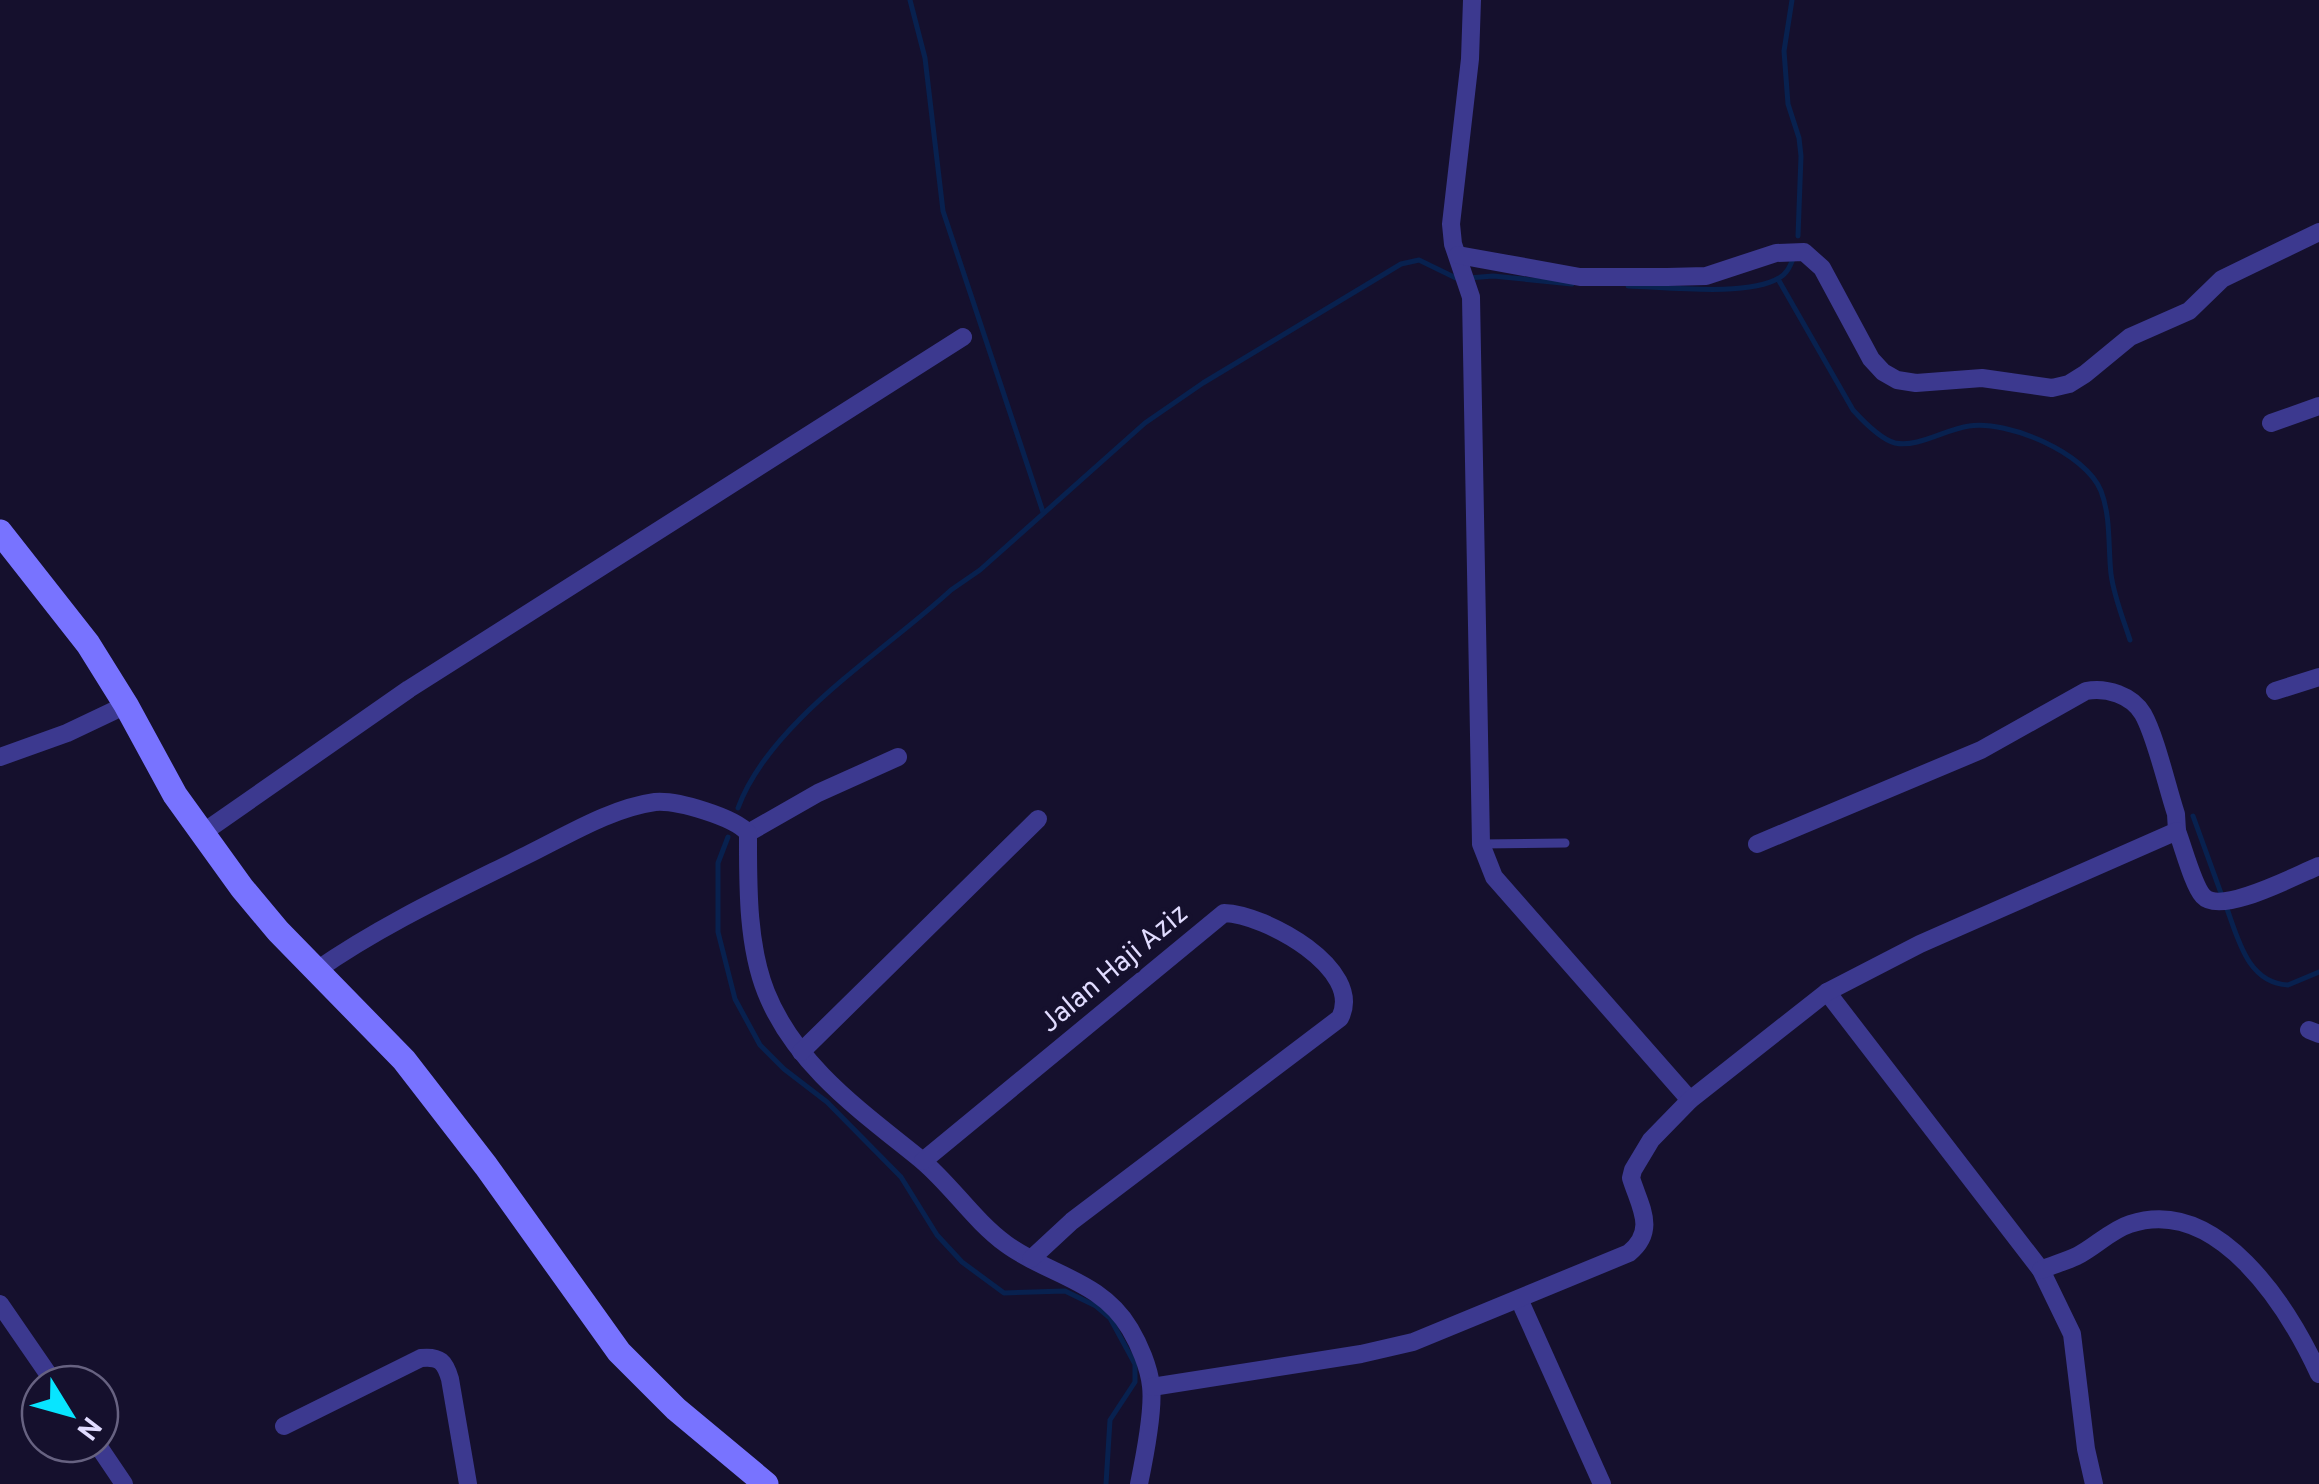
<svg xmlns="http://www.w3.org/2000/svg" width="2319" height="1484" viewBox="0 0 2319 1484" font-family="Overpass,sans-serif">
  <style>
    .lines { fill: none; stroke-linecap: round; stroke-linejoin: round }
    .stream { stroke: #08214f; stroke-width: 5 }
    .lane { stroke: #3c398f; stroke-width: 9 }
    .street { stroke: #3c398f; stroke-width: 18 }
    .secondary { stroke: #7873ff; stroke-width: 25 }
    .labels { text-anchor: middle; stroke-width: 9; stroke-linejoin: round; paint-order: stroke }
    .street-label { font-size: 28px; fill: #e1dcff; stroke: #15102d }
  </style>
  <rect width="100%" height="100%" fill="#15102d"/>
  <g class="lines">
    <g class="stream">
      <polyline points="910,0 925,58 943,211 1043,512"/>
      <polyline points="1792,0 1784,51 1788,104 1799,138 1801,156 1798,236"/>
      <polyline points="1469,278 1493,276 1572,284"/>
      <path d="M1778,279L1853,410C1863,421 1880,439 1895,443C1918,448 1946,429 1969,426C2008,420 2086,453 2101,491C2111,517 2108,547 2111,574C2114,597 2123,618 2130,640"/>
      <path d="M1628,286C1666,287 1748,297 1779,278C1787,274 1790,266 1793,259"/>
      <path d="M738,808C770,721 884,652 951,590L980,570L1145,423L1203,383L1401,264L1419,260L1458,279"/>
      <polyline points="2193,816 2222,896"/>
      <polyline points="728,837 718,863 718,932 735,999 760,1045 784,1069 827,1102 901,1177 937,1235 962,1262 1004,1293 1065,1291 1096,1306 1110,1318 1135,1364 1135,1382 1110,1420 1106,1484"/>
      <path d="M2226,906C2238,938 2247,983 2288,985L2319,972"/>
    </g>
    <polyline class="lane" points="1481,844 1565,843"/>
    <g class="street">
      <polyline points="1472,0 1470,59 1451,224 1453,244 1471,297 1481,844 1494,877 1690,1100"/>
      <polyline points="1458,255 1580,277 1667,277 1706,276 1776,253 1804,252 1822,268 1871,359 1883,372 1897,380 1916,383 1982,378 2052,388 2069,384 2085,374 2130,337 2189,311 2222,279 2319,232"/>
      <polyline points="2271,423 2319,406"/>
      <polyline points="2275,691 2319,677"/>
      <polyline points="0,757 67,733 126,705"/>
      <polyline points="748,833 818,793 898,757"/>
      <polyline points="201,834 409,689 963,337"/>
      <path d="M1757,844L1981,750L2086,691C2106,687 2132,695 2143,714C2156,737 2167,787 2176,814L2177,831"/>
      <path d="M317,970C383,924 455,891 527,855C566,836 611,808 655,802C677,800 734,817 748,833C748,884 747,944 766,992C795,1065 861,1111 919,1158C951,1184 973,1220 1006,1244C1048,1275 1101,1280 1130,1329C1139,1344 1149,1367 1151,1386C1154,1410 1144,1460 1139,1484"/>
      <polyline points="1827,992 2041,1270 2072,1334 2086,1449 2094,1484"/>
      <polyline points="2309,1030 2319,1034"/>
      <polyline points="801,1052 1038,819"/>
      <path d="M923,1161L1224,913C1265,914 1365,969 1340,1018L1072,1221L1031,1259"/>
      <path d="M2041,1270C2053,1265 2066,1261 2077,1256C2095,1247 2111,1230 2130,1224C2218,1195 2288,1307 2319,1374"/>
      <polyline points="1519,1299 1602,1484"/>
      <polyline points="0,1304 55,1384"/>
      <path d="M1152,1387L1361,1354L1413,1342L1629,1253C1657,1230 1640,1207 1631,1178L1633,1170L1651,1140L1690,1100L1827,992L1920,944L2177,831C2183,846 2193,885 2203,896C2221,916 2296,875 2319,866"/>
      <path d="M284,1426L421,1358C440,1356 445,1362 450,1379L468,1484"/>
      <polyline points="97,1444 124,1484"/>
    </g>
    <polyline class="secondary" points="0,532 88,644 126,705 175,795 242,888 278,931 404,1060 486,1166 619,1352 676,1409 766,1484"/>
  </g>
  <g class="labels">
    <g class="street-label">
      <text transform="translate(1113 967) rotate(-40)" y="10">Jalan Haji Aziz</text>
    </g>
  </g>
  <g transform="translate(70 1414) rotate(127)"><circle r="48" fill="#15102d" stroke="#676281" stroke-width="2.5"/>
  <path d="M0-8L18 38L0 25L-18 38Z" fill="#08e5ff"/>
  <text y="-15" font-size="28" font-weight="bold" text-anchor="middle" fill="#e1dcff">N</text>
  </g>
</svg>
